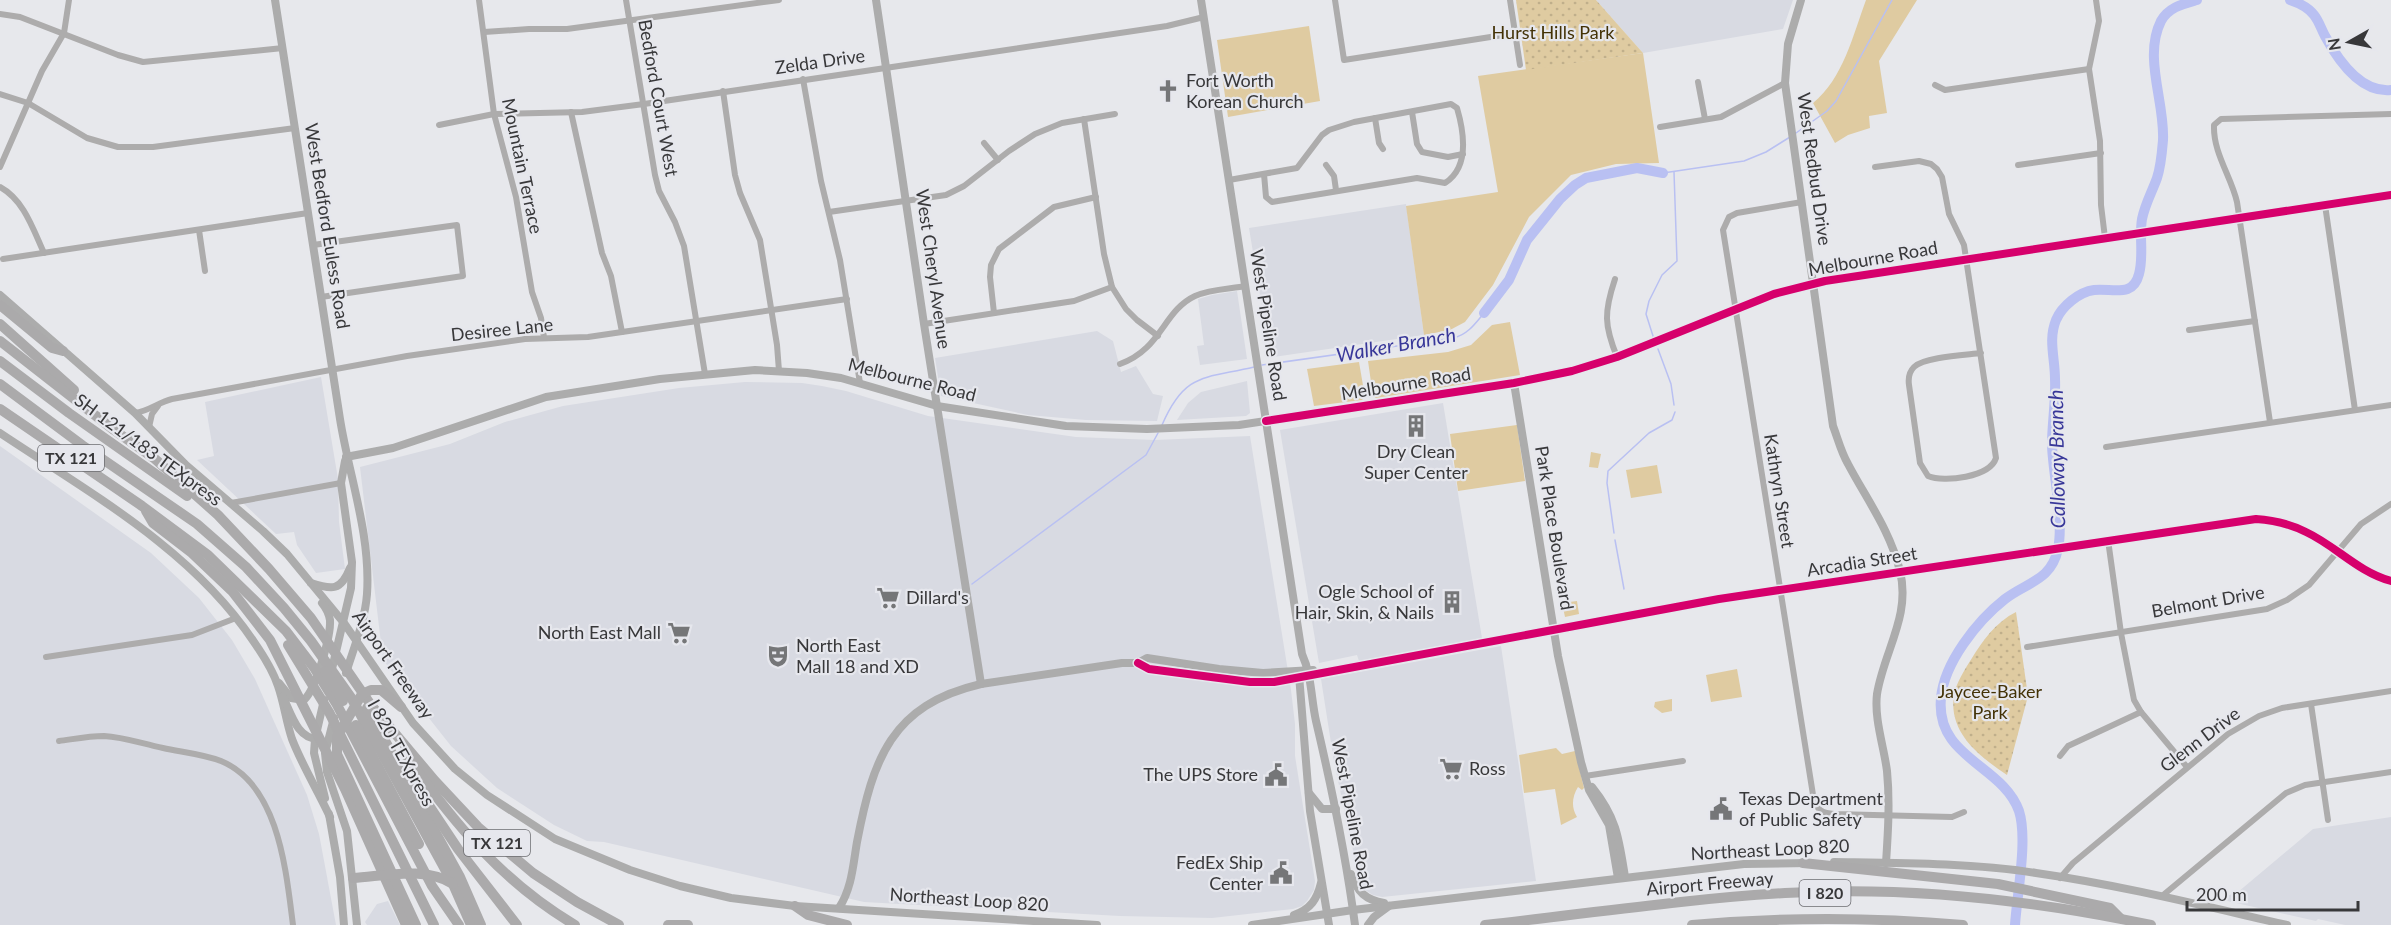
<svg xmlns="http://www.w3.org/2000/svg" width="2391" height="925" viewBox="0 0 2391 925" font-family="Lato,sans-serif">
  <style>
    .built { fill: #d8dae2 }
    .grass { fill: #dfcba1 }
    .park { fill: url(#park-dots) }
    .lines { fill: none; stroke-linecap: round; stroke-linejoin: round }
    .stream { stroke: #b9c0f2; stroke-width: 1.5 }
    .river { stroke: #b9c0f2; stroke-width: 10 }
    .street { stroke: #adacac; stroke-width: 6 }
    .secondary { stroke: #acacac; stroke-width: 8 }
    .highway { stroke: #abaaab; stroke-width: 10 }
    .cycleway-casing { stroke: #e6e7ed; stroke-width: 11 }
    .cycleway { stroke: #d6006c; stroke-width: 8 }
    .labels { text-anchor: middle; stroke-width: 4.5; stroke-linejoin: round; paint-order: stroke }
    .shield { fill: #e6e7ed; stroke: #6c6c70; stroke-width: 1.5 }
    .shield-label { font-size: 16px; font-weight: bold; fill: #38383a }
    .park-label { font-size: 18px; fill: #433206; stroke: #e6e7ed }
    .street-label { font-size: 18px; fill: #38383a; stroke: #e6e7ed }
    .poi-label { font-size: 18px; fill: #38383a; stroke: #e6e7ed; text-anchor: start }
    .water-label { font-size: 20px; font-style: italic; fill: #383799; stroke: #e6e7ed }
  </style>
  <defs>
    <pattern id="park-dots" width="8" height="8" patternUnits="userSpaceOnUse" patternTransform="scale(1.5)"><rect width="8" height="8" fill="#dfcba1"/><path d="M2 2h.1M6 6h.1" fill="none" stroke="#c0af8b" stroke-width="1.8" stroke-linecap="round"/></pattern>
  </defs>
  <rect width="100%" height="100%" fill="#e7e8ec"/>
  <g class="built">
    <polygon points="1596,0 1793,0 1783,29 1643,53"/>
    <polygon points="1406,204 1424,335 1267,358 1266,331 1249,228"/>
    <polygon points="1237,291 1247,359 1200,365 1197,346 1204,345 1198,299 1212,295"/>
    <polygon points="1097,331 1113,341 1121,372 1136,366 1153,394 1163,396 1157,421 1086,420 1028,415 941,396 935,358"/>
    <polygon points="321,377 338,479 339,522 345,569 316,573 297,545 294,532 276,534 197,460 214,456 205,402"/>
    <polygon points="1247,381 1250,413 1246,416 1177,420 1188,403 1201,392"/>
    <polygon points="745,382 802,383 822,386 846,391 928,416 1076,437 1155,440 1250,436 1291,690 1295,724 1295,756 1315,881 1314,890 1307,901 1302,906 1293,909 1212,918 1120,916 864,902 604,842 587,841 554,825 497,788 451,746 383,660 360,467 450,444 505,422 563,406 679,388"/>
    <polygon points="1443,403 1482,638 1359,661 1357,655 1319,663 1280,430"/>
    <polygon points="0,446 151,553 199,598 232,640 255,679 307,795 319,834 336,925 0,925"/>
    <polygon points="1501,646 1536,881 1382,897 1373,895 1365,890 1359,878 1334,762 1321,679"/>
    <polygon points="2391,817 2391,925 2345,925 2318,919 2316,921 2223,900 2224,897 2238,892 2313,829"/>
    <polygon points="388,901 400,925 367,925 365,922 377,904"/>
  </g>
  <g class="grass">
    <path d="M1866,0H1917L1879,61L1887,113L1869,116L1870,128L1848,135L1835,143L1813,103C1843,79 1853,35 1866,0Z"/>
    <polygon points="1309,26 1320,101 1228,117 1217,40"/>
    <polygon points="1643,53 1659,163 1616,164 1571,175 1529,217 1493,285 1465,322 1450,330 1424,335 1406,206 1498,192 1478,76"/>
    <polygon points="1510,322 1520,375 1376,398 1373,396 1368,361 1448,352 1471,345 1492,325"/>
    <polygon points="1359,362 1365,397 1362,400 1314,406 1307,369"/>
    <polygon points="1517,425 1525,481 1458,491 1450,434"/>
    <polygon points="1591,452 1601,454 1598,468 1589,467"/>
    <polygon points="1657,465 1662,493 1631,498 1626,470"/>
    <polygon points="1577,601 1579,614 1565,617 1562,603"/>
    <polygon points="1737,669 1742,697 1711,702 1706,675"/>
    <polygon points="1672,699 1672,711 1662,713 1654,707 1655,702"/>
    <path d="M1556,748L1562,754L1575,751L1584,788L1582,790L1578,787C1572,797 1571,807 1577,817L1561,825L1555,789L1524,793L1519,755Z"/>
  </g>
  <g class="park">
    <polygon points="1516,0 1596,0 1643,53 1526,70"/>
    <path d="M2016,612L2028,696L2007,775C1979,756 1948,733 1954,695C1956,683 1965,669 1972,658C1983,640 1996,622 2016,612Z"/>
  </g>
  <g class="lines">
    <g class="stream">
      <polyline points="1796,133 1827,111 1836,101 1892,0"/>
      <polyline points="1663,173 1744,161 1766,152 1790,137"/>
      <polyline points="1653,336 1646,314 1649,301 1662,275 1677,261 1674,172"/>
      <polyline points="1658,349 1671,384 1674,405"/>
      <path d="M1262,365L1454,338C1468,334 1475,324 1484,313"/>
      <path d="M1162,425C1185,372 1204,379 1254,367"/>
      <polyline points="1614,533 1607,483 1608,471 1649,433 1672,420 1675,412"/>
      <polyline points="1615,540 1624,589"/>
      <polyline points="972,584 1146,455 1158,433"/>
    </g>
    <g class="river">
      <path d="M2290,0C2299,3 2308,7 2314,15C2319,21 2321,29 2325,36C2338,60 2361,93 2391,90"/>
      <polyline points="1484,313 1509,280 1527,240 1560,199 1575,185 1586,178 1637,168 1663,173"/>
      <path d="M2015,925C2017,894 2028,839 2019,811C2003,765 1935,758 1941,698C1944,663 1977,621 2005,599C2027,582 2051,581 2058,549C2064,520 2053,475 2052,445C2052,423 2056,401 2055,379C2055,358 2048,340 2056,320C2062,306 2079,292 2094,290C2113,288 2133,298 2139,274C2144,256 2139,237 2142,219C2145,204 2152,192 2157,178C2161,166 2162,152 2163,140C2165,102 2143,57 2161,21C2169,7 2183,4 2197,0"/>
    </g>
    <g class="street">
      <polyline points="479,0 494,114 516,197 532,292 541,318 544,337"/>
      <polyline points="626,0 655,175 659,191 675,222 684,246 705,374"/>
      <polyline points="1335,0 1344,60 1516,33"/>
      <polyline points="1510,0 1520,65"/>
      <polyline points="2096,0 2099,21 2089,69 2100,141 2101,205 2105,238"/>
      <polyline points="0,14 20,17 118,55 143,62 283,48"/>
      <polyline points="484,32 529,29 567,29 779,0"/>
      <polyline points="803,79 821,181 840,260 860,383"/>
      <polyline points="1698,82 1705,119"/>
      <polyline points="1935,85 1945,90 2089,69"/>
      <polyline points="723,91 735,175 740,193 760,240 777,345 779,371"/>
      <polyline points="0,94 28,103 87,138 118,147 153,147 295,128"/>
      <polyline points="571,112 602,253 611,276 622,332"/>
      <polyline points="1412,112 1417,144 1422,152 1448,157 1463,154"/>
      <polyline points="1375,118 1379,143 1383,149"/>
      <polyline points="1084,119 1104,254 1112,287 1126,309 1137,320 1158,336"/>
      <polyline points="439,125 494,114 582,112 644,104 1167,26 1204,17"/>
      <polyline points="1660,127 1721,117 1785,83"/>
      <polyline points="984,143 998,160"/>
      <polyline points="1326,165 1334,176 1336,190"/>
      <polyline points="2018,165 2101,153"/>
      <polyline points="0,167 42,71 64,33 69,0"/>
      <path d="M1875,167L1919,161L1931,164L1937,169L1942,177L1949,214L1964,245L1996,458C1990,477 1944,483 1928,476L1920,463L1909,385C1908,378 1909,372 1914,367C1924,357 1966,355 1981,353"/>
      <path d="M1229,180L1297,168L1322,135L1329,130L1354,122L1451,104L1457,108C1464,132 1470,167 1445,183L1417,178L1272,202L1266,197L1264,174"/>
      <path d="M0,187C24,200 33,229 44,253"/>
      <path d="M1802,202L1737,213L1729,217L1723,230L1814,801C1818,811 1823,813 1834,814L1952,817L1964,812"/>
      <polyline points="2325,205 2355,410"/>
      <polyline points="829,212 946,195 964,186 1009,151 1035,134 1062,123 1115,114"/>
      <polyline points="199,230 205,271"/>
      <polyline points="313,245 457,225 463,276 321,297"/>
      <polyline points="3,259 308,213"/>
      <path d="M1615,279C1604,312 1604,325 1617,357"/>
      <polyline points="994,313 990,277 991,265 999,249 1054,207 1096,197"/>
      <polyline points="924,324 1074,301 1112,287"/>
      <polyline points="2189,330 2255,321"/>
      <path d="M1120,364C1162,349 1163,311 1195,296C1210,289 1229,289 1246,286"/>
      <path d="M135,413C149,411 159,402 172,399L407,356L525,339L588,337L847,299"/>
      <path d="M2270,422L2237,202C2231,176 2213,153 2214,125L2221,119L2391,114"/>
      <polyline points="149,427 152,414 158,406"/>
      <polyline points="2106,447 2391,405"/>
      <polyline points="231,503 341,483"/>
      <polyline points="2108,540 2121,633 2134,700 2141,712 2187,767"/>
      <polyline points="2027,647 2267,609 2287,600 2309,585 2361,524 2391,504"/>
      <polyline points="46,657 192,635 236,618"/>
      <polyline points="2311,704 2328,820"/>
      <path d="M59,741C74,739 89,736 104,736C124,737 143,744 163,748C181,752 203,754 221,761C279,785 286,871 293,925"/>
      <polyline points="2060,756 2068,746 2141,712"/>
      <polyline points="1585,776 1683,761"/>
      <polyline points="2060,878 2073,863 2228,734 2259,716 2282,708 2391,691"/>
      <polyline points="2162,896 2286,793 2305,785 2391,772"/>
    </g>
    <g class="secondary">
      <path d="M275,0C297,140 318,279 340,419C349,476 371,535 367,594C365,621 354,647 346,673"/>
      <polyline points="876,0 924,324 981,684"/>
      <path d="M1201,0L1302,654C1312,676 1311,699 1316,721C1332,789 1346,856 1355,925"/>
      <path d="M1801,0L1788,44L1785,83L1833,426C1838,439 1841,452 1848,464C1867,500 1890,530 1900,571C1911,616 1884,651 1877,694C1874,719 1884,747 1887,771C1890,802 1888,833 1886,863"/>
      <polyline points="0,295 135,413 186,465 263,531 287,554 344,623 413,723 455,769 487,795 555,839 630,870 680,886 731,898 795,906 1097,925"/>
      <polyline points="1514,383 1558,656 1581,762 1589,790 1609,825 1618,878"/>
      <path d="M0,433C90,493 193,550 254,642C263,655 273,671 278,686C284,703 286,721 292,739C302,765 318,791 330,817"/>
      <polyline points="346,457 393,448 546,397 660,379 755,370 807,373 841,378 937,406 1066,426 1147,429 1239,425 1514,383 1572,371 1617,357 1774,294 1825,281 2391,195"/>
      <path d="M311,583C332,590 341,591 350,568"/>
      <path d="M1138,663L1149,669L1250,682H1274L1719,599L2256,519C2273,520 2290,524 2306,532C2336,546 2358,572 2391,581"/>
      <polyline points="331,673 351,588 352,562 341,483 345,461"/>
      <polyline points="1299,675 1310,811 1329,925"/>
      <path d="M279,683L291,698L304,700C316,689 331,636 330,620C329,614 326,608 322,603"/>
      <path d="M283,697C291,713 297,739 318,739"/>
      <polyline points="324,700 315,739 314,753 325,798"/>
      <polyline points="334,718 325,753 327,772 347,831 357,925"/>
      <path d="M1592,787C1617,818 1619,839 1625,877"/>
      <polyline points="1309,793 1322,809 1336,809"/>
      <polyline points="329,814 340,877 344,925"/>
      <path d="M1834,862C1898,863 1973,863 2036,873C2120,885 2204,906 2287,925"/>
      <path d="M1351,874C1357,892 1366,900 1384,903"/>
      <path d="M839,908C852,888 853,865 857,842C873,759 891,705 981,684L1122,663H1138L1147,658L1219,669L1263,673L1313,670"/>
      <path d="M1294,915C1311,909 1317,899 1321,883"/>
      <polyline points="1252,925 1353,910 1701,869 1744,864 1809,863"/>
      <polyline points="1368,925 1374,917 1389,906"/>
    </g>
    <g class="highway">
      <polyline points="0,305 52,348 63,351"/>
      <polyline points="0,324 74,390"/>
      <polyline points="0,341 114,430 155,459 218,515 269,569 311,618 371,705 435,781 478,827 533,873 577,902 619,925"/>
      <polyline points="0,361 69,413 187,496"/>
      <polyline points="0,384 82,445 197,524 246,567 284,608 311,641 352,699 452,882 471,925"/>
      <polyline points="0,409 142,506 208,555 286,631 315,669 336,703 432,886 459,925"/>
      <polyline points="146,511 153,523 192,553 232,591 270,640 345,789 406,925"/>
      <polyline points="288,645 329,712 434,925"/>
      <polyline points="325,671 343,701"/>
      <polyline points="401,707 381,690 371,690 362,694 337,737 337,754 416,925"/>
      <polyline points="367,708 460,877 481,925"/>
      <polyline points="356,725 419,844"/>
      <path d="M405,754C453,822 502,882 575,925"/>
      <polyline points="428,804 458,849 517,925"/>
      <polyline points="1803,863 1998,884 2110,908 2120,918"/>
      <path d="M353,878C385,876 425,866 453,884"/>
      <polyline points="795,906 808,915 847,925"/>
      <polyline points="668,925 688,925"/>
      <path d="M1485,925C1585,914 1684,899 1785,893C1907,886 2032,900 2151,925"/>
      <path d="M1692,925C1782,917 1872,917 1963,925"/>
    </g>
    <g class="cycleway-casing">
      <g id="cycleway">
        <polyline points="1266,421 1514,383 1572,371 1617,357 1774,294 1825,281 2391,195"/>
        <path d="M1138,663L1149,669L1250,682H1274L1719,599L2256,519C2273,520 2290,524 2306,532C2336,546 2358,572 2391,581"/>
      </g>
    </g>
    <use href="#cycleway" class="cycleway"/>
  </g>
  <defs>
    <g id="church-bare" transform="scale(1.8)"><path d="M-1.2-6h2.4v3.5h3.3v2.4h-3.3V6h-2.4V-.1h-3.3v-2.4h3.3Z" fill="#757678" stroke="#e6e7ed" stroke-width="2.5" paint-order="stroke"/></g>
    <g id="building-bare" transform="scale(1.8)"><path d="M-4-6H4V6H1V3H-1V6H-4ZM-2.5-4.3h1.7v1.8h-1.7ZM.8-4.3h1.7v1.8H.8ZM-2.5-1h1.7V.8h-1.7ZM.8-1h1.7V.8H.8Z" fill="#757678" stroke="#e6e7ed" stroke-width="2.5" paint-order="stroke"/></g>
    <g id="supermarket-bare" transform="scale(1.8)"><path d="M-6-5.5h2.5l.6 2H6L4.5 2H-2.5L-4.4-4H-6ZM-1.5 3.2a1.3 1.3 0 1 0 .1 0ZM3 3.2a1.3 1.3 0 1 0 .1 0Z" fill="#757678" stroke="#e6e7ed" stroke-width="2.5" paint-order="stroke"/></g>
    <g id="theatre-bare" transform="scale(1.8)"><path d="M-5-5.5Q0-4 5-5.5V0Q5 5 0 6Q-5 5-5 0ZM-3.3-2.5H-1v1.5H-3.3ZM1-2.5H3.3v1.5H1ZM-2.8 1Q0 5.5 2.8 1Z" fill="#757678" stroke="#e6e7ed" stroke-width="2.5" paint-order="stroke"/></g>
    <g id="civic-bare" transform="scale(1.8)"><path d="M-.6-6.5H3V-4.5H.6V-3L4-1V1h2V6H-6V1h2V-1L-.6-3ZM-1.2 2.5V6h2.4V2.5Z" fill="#757678" stroke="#e6e7ed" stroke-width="2.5" paint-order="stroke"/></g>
  </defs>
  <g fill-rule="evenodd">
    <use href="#church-bare" x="1168" y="91"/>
    <use href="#building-bare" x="1416" y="426"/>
    <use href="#supermarket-bare" x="888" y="598"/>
    <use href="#building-bare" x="1452" y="602"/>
    <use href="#supermarket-bare" x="679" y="633"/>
    <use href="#theatre-bare" x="778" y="656"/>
    <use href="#supermarket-bare" x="1451" y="769"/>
    <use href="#civic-bare" x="1276" y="775"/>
    <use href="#civic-bare" x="1721" y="809"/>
    <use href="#civic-bare" x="1281" y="873"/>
  </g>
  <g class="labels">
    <g class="shield">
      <rect x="38" y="445" width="66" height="26" rx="4.5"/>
      <rect x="464" y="830" width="66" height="26" rx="4.5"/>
      <rect x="1799.5" y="880" width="51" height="26" rx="4.5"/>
    </g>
    <g class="shield-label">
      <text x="71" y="464">TX 121</text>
      <text x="497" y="849">TX 121</text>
      <text x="1825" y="899">I 820</text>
    </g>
    <g class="park-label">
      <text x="1553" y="39">Hurst Hills Park</text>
      <text x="1990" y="698">Jaycee-Baker<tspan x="1990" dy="21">Park</tspan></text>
    </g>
    <g class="street-label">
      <text transform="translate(820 62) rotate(-8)" y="6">Zelda Drive</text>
      <text transform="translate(658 98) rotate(80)" y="6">Bedford Court West</text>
      <text transform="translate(522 166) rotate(78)" y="6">Mountain Terrace</text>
      <text transform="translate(1814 169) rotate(82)" y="6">West Redbud Drive</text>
      <text transform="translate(327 226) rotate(81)" y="6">West Bedford Euless Road</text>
      <text transform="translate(1873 259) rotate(-10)" y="6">Melbourne Road</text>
      <text transform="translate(933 269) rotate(82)" y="6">West Cheryl Avenue</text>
      <text transform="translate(1268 325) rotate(81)" y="6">West Pipeline Road</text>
      <text transform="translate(502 330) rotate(-6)" y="6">Desiree Lane</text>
      <text transform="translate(912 380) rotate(14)" y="6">Melbourne Road</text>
      <text transform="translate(1406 384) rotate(-9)" y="6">Melbourne Road</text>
      <text transform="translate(148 450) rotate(36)" y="6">SH 121/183 TEXpress</text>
      <text transform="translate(1779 491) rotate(81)" y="6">Kathryn Street</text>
      <text transform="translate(1554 528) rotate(81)" y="6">Park Place Boulevard</text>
      <text transform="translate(1862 562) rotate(-9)" y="6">Arcadia Street</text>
      <text transform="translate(2208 602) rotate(-10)" y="6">Belmont Drive</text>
      <text transform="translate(393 665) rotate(55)" y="6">Airport Freeway</text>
      <text transform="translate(2200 740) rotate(-37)" y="6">Glenn Drive</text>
      <text transform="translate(401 753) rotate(61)" y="6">I 820 TEXpress</text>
      <text transform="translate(1352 814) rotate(79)" y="6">West Pipeline Road</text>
      <text transform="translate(1770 850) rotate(-3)" y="6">Northeast Loop 820</text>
      <text transform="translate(1710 884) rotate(-5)" y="6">Airport Freeway</text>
      <text transform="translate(969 900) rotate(4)" y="6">Northeast Loop 820</text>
    </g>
    <g class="poi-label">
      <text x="1186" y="87">Fort Worth<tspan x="1186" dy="21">Korean Church</tspan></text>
      <text x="1416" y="458" text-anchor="middle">Dry Clean<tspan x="1416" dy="21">Super Center</tspan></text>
      <text x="1434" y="598" text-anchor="end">Ogle School of<tspan x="1434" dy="21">Hair, Skin, &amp; Nails</tspan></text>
      <text x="906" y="604">Dillard's</text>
      <text x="661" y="639" text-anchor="end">North East Mall</text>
      <text x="796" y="652">North East<tspan x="796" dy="21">Mall 18 and XD</tspan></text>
      <text x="1469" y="775">Ross</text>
      <text x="1258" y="781" text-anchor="end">The UPS Store</text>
      <text x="1739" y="805">Texas Department<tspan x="1739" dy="21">of Public Safety</tspan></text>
      <text x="1263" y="869" text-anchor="end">FedEx Ship<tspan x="1263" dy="21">Center</tspan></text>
    </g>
    <g class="water-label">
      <text transform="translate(1396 345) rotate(-10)" y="7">Walker Branch</text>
      <text transform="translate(2057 459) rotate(-91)" y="7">Calloway Branch</text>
    </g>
  </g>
  <g transform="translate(2349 42) rotate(261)" stroke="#e6e7ed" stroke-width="4.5" paint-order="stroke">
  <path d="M0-4.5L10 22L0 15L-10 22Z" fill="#38383a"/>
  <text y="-9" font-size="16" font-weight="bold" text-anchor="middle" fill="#38383a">N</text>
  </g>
  <path d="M2187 901v9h171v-9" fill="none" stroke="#38383a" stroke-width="3"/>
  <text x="2196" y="901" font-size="18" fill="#38383a" stroke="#e6e7ed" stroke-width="4.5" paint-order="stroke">200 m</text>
</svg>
